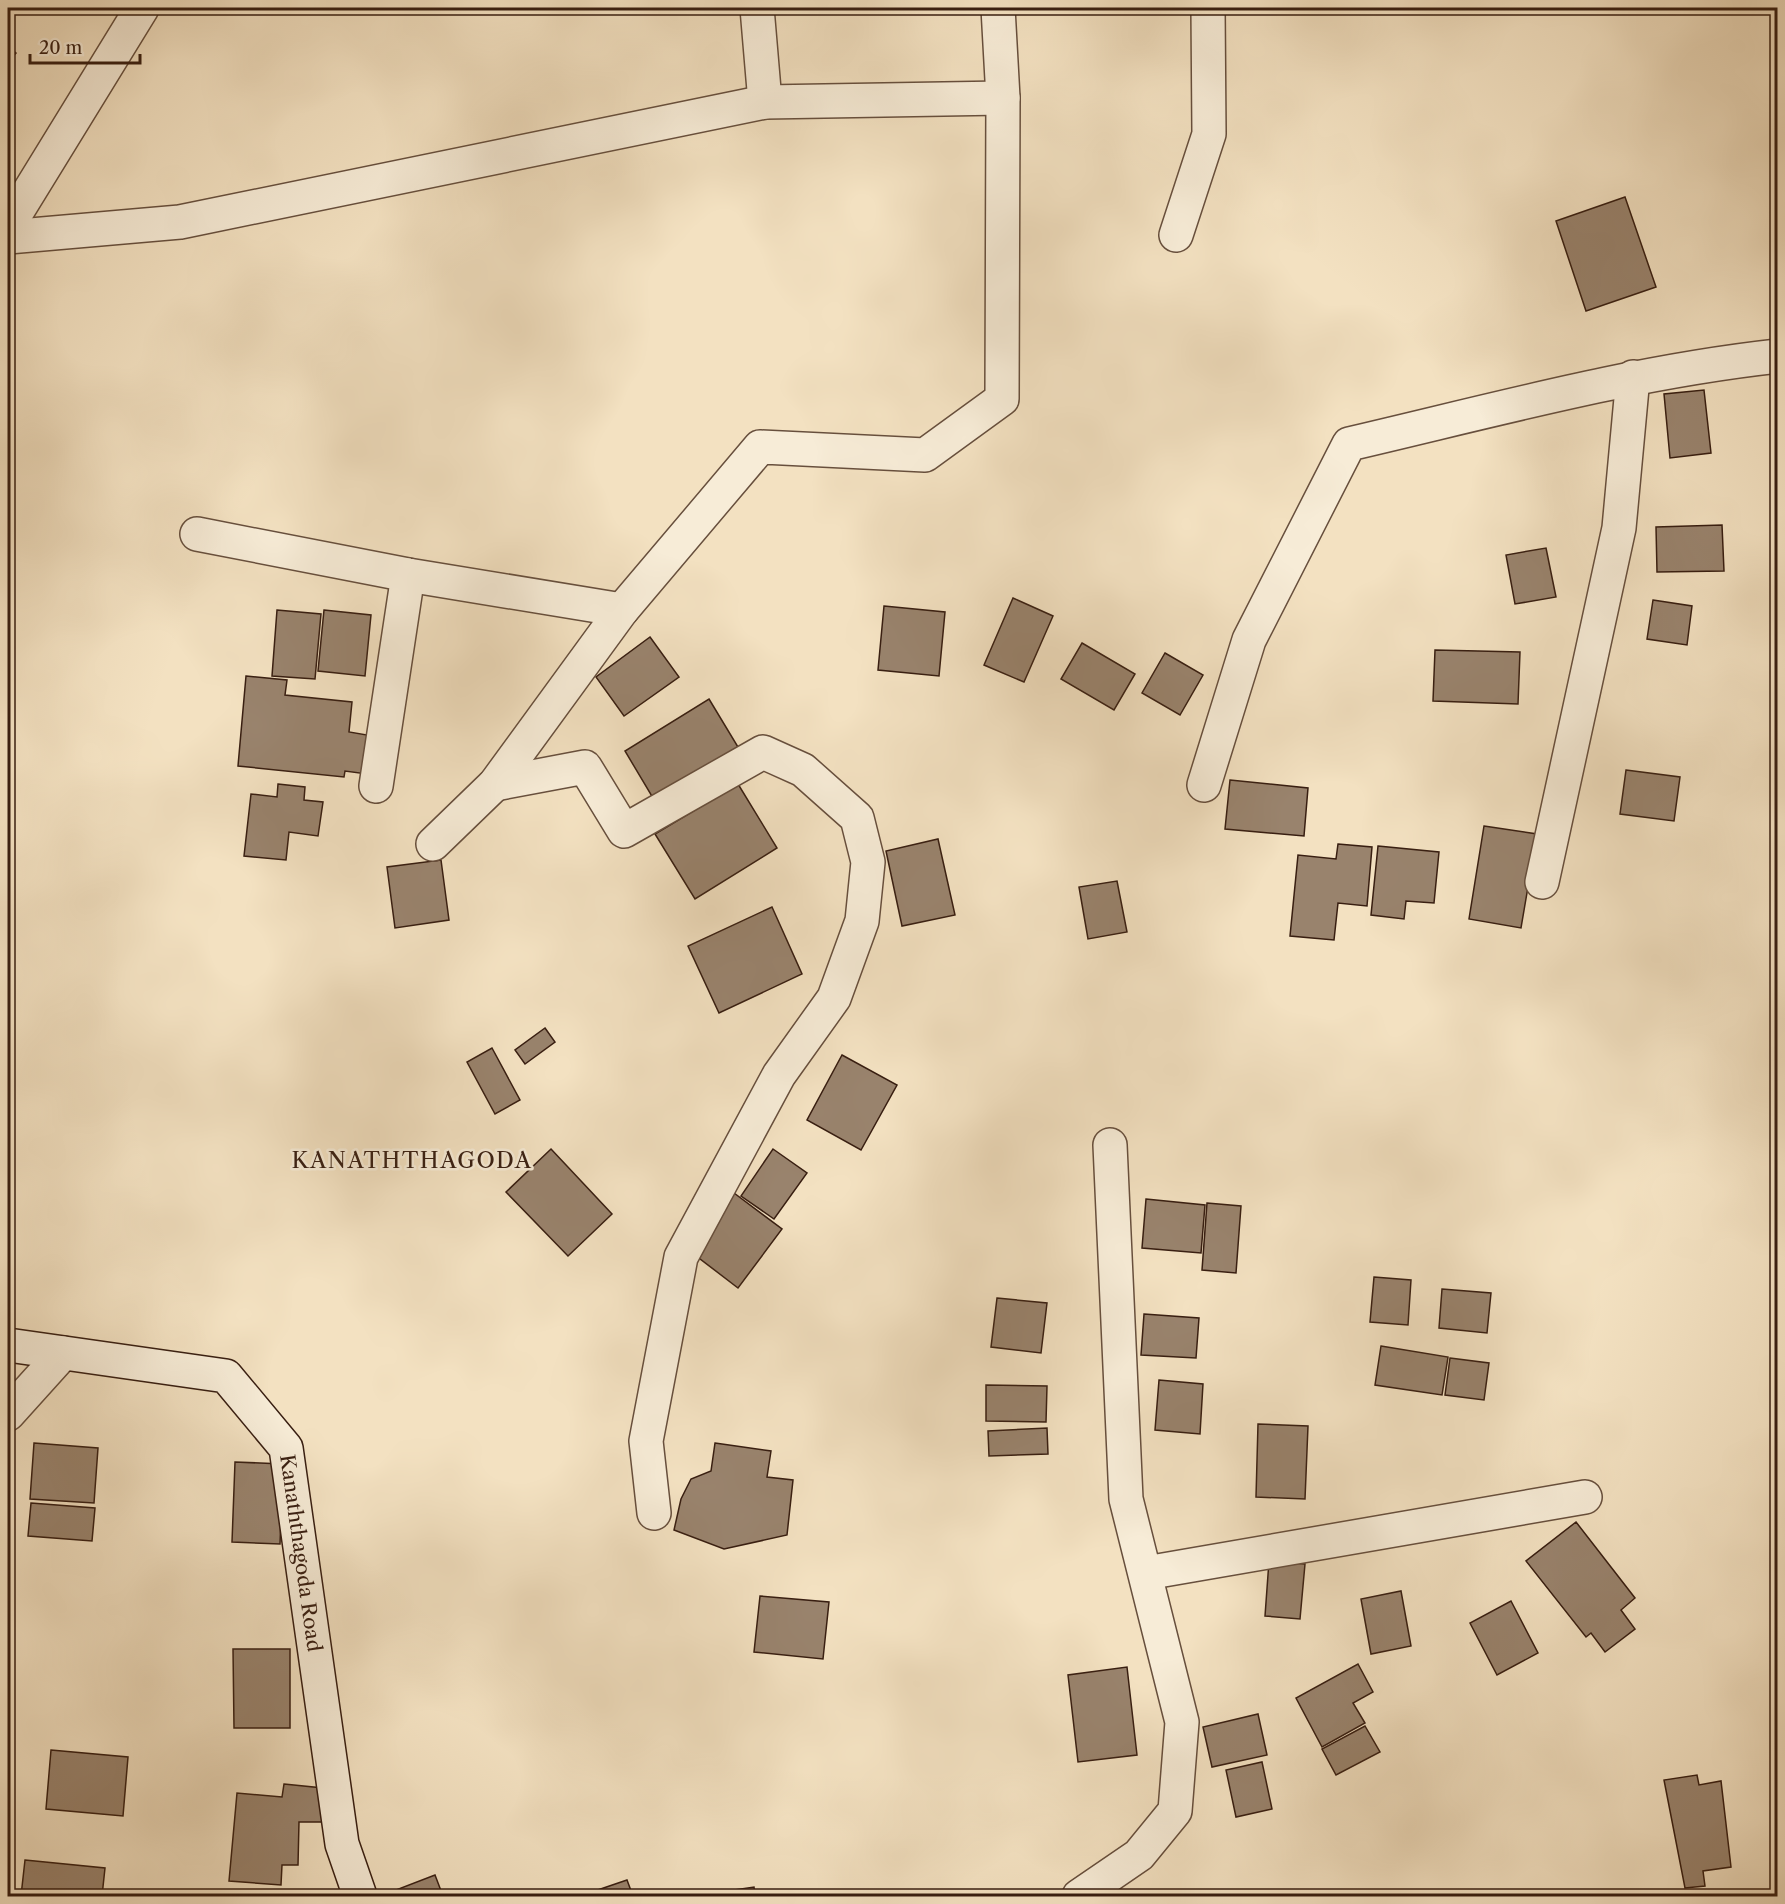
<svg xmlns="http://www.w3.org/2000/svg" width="1785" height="1904" viewBox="0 0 1785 1904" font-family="'Libre Caslon Text',serif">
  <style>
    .building { fill: #99836d; stroke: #381e11; stroke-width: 1.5 }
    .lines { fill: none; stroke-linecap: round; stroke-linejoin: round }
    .street-casing { stroke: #674f3d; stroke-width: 36 }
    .secondary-casing { stroke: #381e11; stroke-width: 36 }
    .street { stroke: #f7ecd7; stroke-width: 33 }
    .secondary { stroke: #f7ecd7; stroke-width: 33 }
    .labels { text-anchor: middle; stroke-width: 5; stroke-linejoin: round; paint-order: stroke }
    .street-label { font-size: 20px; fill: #381e11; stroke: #f7ecd7 }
    .quarter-label { font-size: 22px; letter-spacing: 1.5px; fill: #381e11; stroke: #f7ecd7 }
  </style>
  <rect width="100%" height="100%" fill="#f3e1c1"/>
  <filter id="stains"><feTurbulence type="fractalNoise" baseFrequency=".00333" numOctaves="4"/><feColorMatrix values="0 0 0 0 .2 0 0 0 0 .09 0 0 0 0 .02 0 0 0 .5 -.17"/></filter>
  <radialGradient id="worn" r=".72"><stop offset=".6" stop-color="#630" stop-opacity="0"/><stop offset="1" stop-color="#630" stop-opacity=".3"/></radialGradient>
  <g class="building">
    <polygon points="8,46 16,53 8,62"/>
    <polygon points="1625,197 1656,287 1586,311 1556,221"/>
    <polygon points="1704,390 1711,453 1670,458 1664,394"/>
    <polygon points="1722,525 1724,571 1657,572 1656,527"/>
    <polygon points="1546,548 1556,597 1515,604 1506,555"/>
    <polygon points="1013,598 1053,616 1024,682 984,665"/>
    <polygon points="1653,600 1692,606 1687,645 1647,639"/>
    <polygon points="884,606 945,612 939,676 878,670"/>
    <polygon points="277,610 321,614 315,679 272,676"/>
    <polygon points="324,610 371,615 365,676 318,671"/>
    <polygon points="650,637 679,677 624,716 596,677"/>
    <polygon points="1082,643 1135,674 1114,710 1061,679"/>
    <polygon points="1435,650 1520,652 1518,704 1433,701"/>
    <polygon points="1165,653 1203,675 1180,715 1142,693"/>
    <polygon points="246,676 287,680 285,695 352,702 349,732 373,736 367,774 345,771 344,777 238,766"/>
    <polygon points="709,699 738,747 653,798 625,751"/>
    <polygon points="1626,770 1680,777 1674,821 1620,814"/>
    <polygon points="1230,780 1308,788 1304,836 1225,829"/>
    <polygon points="278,784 305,787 304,800 323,802 318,836 289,832 286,860 244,856 251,794 277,797"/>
    <polygon points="738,784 777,848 695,899 655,834"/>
    <polygon points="1484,826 1537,834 1521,928 1469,919"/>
    <polygon points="938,839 955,915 902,926 886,851"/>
    <polygon points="1338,844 1372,847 1367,906 1338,903 1334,940 1290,936 1298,855 1336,859"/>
    <polygon points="1378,846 1439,852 1434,903 1406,901 1404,919 1371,915"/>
    <polygon points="441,860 449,920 395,928 387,867"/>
    <polygon points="1117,881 1127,932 1088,939 1079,887"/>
    <polygon points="772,907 802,974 719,1013 688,946"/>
    <polygon points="545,1028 555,1042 525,1064 515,1050"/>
    <polygon points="492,1048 520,1100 495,1114 467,1062"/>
    <polygon points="842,1055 897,1085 861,1150 807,1120"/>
    <polygon points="551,1149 612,1214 568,1256 506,1192"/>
    <polygon points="773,1149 807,1173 774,1219 741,1196"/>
    <polygon points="734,1193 782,1229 738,1288 691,1252"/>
    <polygon points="1146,1199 1205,1205 1201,1253 1142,1248"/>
    <polygon points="1207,1203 1241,1206 1236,1273 1202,1270"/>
    <polygon points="1374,1277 1411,1280 1408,1325 1370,1322"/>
    <polygon points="1442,1289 1491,1293 1487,1333 1439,1328"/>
    <polygon points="997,1298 1047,1303 1041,1353 991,1347"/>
    <polygon points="1144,1314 1199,1318 1196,1358 1141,1355"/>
    <polygon points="1381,1346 1448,1357 1442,1395 1375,1385"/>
    <polygon points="1450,1358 1489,1363 1484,1400 1445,1395"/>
    <polygon points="1159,1380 1203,1384 1200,1434 1155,1430"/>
    <polygon points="986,1385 1047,1386 1046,1422 986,1421"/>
    <polygon points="1258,1424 1308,1426 1305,1499 1256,1497"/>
    <polygon points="1047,1428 1048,1454 989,1456 988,1431"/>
    <polygon points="34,1443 98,1448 94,1503 30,1499"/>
    <polygon points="715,1443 771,1451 767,1477 793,1480 787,1535 724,1549 674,1530 681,1499 691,1479 711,1471"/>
    <polygon points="235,1462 283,1464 280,1544 232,1542"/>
    <polygon points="31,1503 95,1508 92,1541 28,1536"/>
    <polygon points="1576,1522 1635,1598 1621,1610 1635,1629 1605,1652 1591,1633 1586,1637 1526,1561"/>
    <polygon points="1269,1561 1305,1564 1300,1619 1265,1616"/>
    <polygon points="1401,1591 1411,1646 1371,1654 1361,1599"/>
    <polygon points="760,1596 829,1602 823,1659 754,1652"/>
    <polygon points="1511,1601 1538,1653 1497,1675 1470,1623"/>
    <polygon points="233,1649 290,1649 290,1728 234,1728"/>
    <polygon points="1358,1664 1373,1692 1353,1703 1365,1723 1322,1747 1296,1698"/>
    <polygon points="1127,1667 1137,1755 1078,1762 1068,1675"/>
    <polygon points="1258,1714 1267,1755 1212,1767 1203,1727"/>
    <polygon points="1365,1726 1380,1752 1336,1775 1322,1749"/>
    <polygon points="51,1750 128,1757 123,1816 46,1809"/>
    <polygon points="1262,1762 1272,1809 1236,1817 1226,1770"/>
    <polygon points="1697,1775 1699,1785 1721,1781 1731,1867 1703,1871 1705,1886 1685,1888 1664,1780"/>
    <polygon points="284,1784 323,1788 322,1822 299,1822 298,1865 282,1865 281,1885 229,1881 237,1793 282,1797"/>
    <polygon points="25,1860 105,1868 102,1896 21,1896"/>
    <polygon points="435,1875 443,1896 390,1896 388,1893"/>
    <polygon points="627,1880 633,1896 580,1896"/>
    <polygon points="754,1887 755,1896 693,1896"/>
  </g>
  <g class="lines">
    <g class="street-casing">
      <g id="street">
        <polyline points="757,8 765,102"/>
        <polyline points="8,226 142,8"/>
        <polyline points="1176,235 1209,134 1208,8"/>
        <polyline points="8,237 180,222 765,102 1003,98"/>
        <polyline points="197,534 408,575 622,610"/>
        <polyline points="495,784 585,767 624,831 763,752 803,770 857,818 868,862 862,921 834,998 779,1075 681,1257 646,1441 654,1513"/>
        <path d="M1204,785L1249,640L1349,444C1491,411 1632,372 1778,356"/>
        <polyline points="376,786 408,575"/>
        <polyline points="433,844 495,784 622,610 760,447 925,455 1002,399 1003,98 998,8"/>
        <polyline points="1542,882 1619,528 1633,377"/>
        <polyline points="8,1414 63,1353"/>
        <polyline points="1146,1573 1585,1497"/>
        <polyline points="1079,1896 1139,1855 1175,1811 1182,1722 1126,1499 1110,1145"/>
      </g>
    </g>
    <g class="secondary-casing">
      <g id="secondary">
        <path id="s1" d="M8,1345L226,1376L286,1448L342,1844L360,1896"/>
      </g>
    </g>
    <use href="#street" class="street"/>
    <use href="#secondary" class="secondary"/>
  </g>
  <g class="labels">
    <g class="street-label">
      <text dy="7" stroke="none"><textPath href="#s1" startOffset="420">Kanaththagoda Road</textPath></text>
    </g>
    <g class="quarter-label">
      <text x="412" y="1168">KANATHTHAGODA</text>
    </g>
  </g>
  <rect width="1785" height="1904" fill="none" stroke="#f3e1c1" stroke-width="30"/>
  <rect x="9" y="9" width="1767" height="1886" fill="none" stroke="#381e11" stroke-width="3"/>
  <rect x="15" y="15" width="1755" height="1874" fill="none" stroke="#381e11" stroke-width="1.5"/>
  <path d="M30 54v9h110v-9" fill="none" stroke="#381e11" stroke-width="3"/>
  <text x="39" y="54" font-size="18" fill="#381e11" stroke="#f7ecd7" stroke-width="4.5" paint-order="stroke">20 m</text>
  <rect width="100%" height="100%" filter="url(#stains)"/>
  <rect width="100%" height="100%" fill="url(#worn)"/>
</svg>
